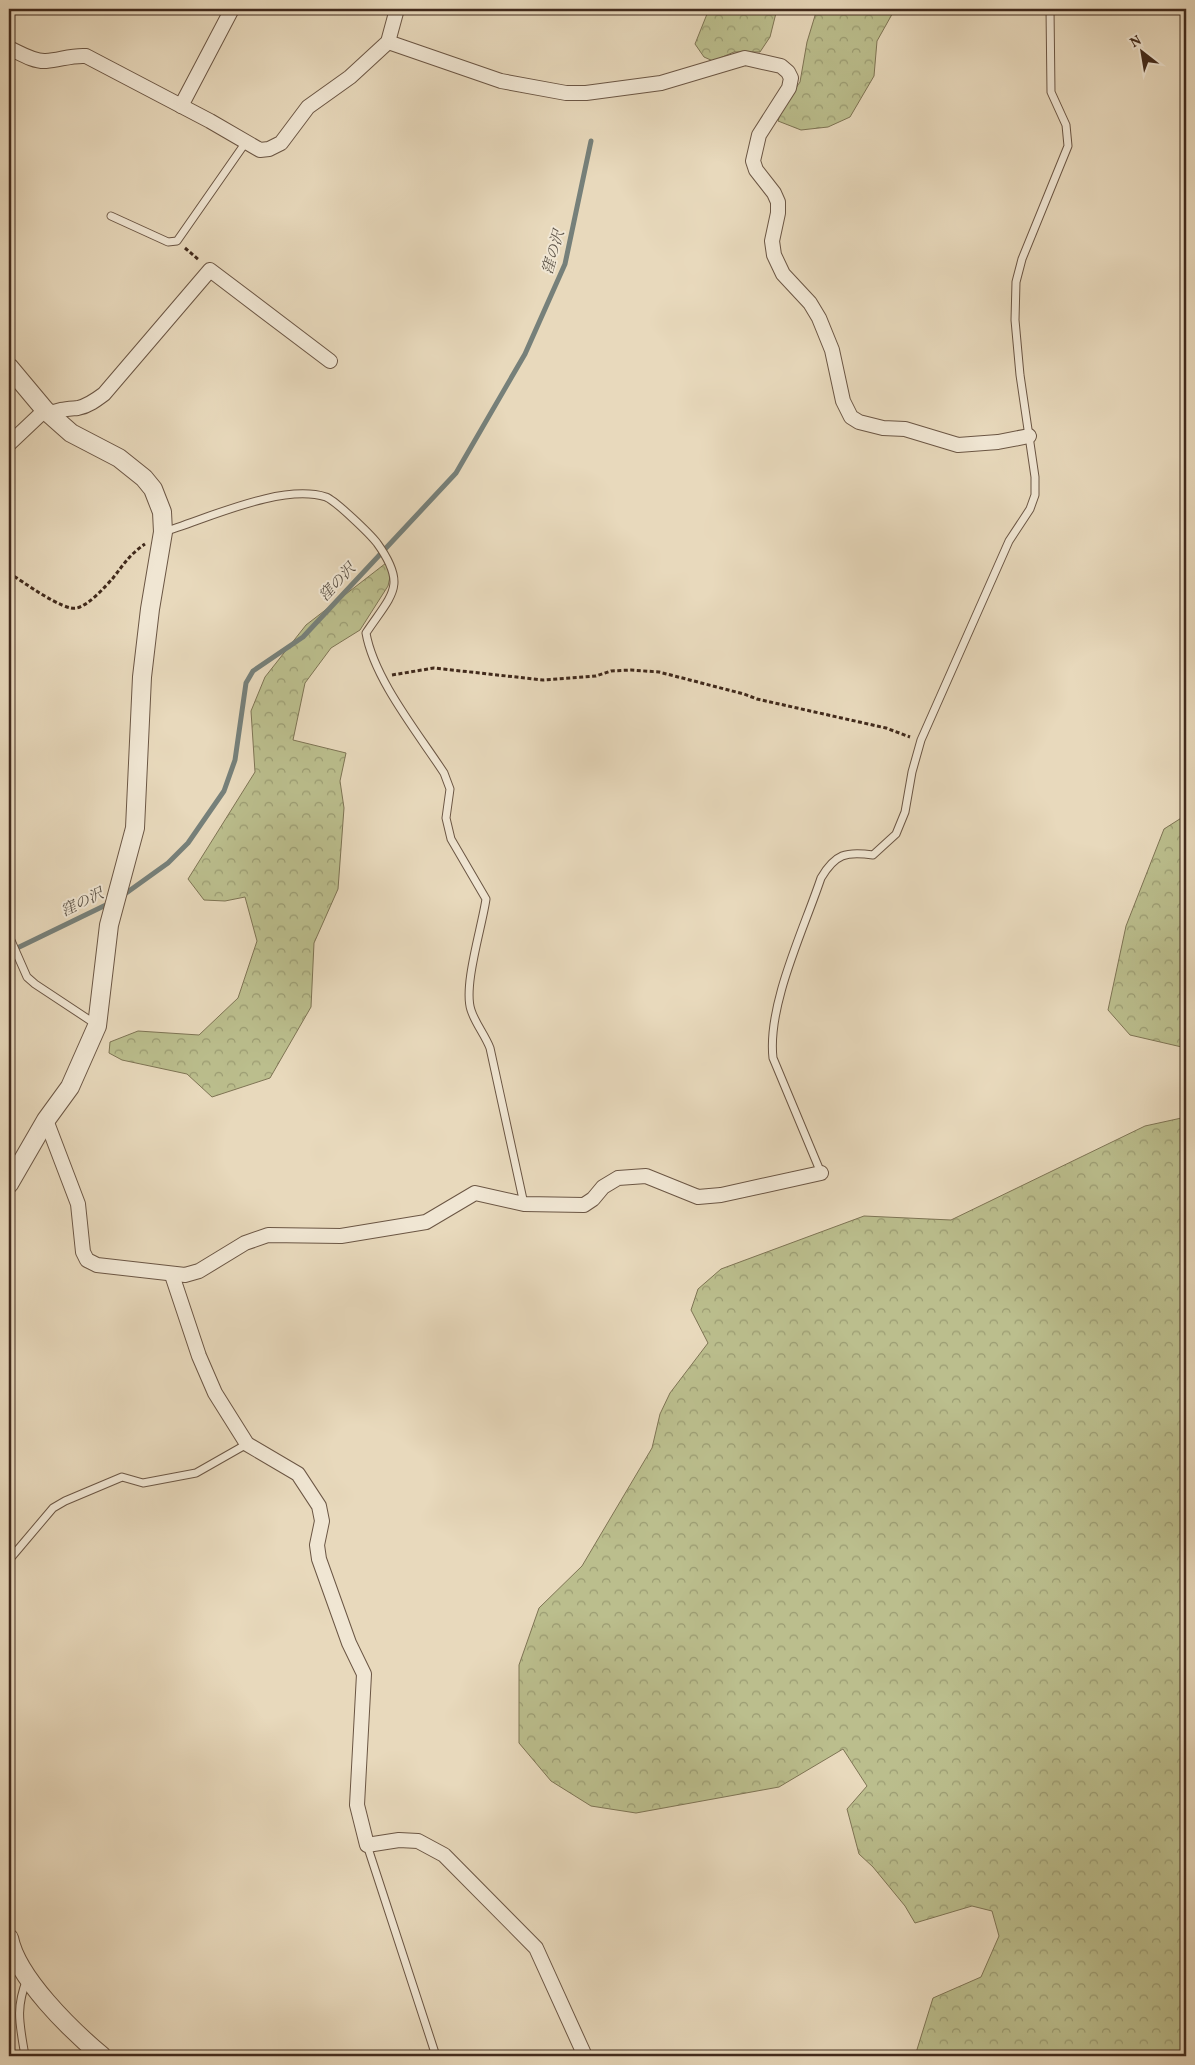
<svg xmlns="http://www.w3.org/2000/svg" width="1195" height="2065" viewBox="0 0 1195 2065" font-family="Vollkorn,'Noto Serif JP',serif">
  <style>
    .forest { fill: url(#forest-crowns); stroke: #7e7454 }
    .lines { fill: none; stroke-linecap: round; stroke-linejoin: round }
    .stream { stroke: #76807a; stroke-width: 5 }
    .service-casing { stroke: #6b5644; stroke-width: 9 }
    .minor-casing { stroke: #6b5644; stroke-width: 16 }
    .tertiary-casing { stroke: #6b5644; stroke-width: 20 }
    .path { stroke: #412a1c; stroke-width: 3; stroke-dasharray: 4 2.5; stroke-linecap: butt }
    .service { stroke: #f0e6d3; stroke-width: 7 }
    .minor { stroke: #f0e6d3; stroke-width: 14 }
    .tertiary { stroke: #f0e6d3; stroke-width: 18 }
    .labels { text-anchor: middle; stroke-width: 4; stroke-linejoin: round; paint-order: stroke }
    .water-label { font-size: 15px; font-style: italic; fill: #574e43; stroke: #f0e6d3 }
  </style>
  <defs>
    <pattern id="forest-crowns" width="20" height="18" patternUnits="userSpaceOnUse" patternTransform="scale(1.25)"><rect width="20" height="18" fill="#bbbe8d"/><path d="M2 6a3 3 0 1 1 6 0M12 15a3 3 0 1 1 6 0" fill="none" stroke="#9a9b72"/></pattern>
  </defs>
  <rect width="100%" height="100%" fill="#e8d9bc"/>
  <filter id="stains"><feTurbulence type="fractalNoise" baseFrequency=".004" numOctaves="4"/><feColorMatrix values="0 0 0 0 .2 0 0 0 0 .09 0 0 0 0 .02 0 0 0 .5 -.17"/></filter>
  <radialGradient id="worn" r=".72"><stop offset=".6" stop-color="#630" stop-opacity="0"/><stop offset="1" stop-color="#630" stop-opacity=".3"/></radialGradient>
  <g class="forest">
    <polygon points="709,9 777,9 770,37 760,52 734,52 713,61 704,57 695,44"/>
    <polygon points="817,9 895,9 877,41 874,76 850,117 828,127 801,130 778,121 783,106 800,82 807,42"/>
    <polygon points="386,563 392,568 388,586 360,630 331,648 305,683 293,740 346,753 340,781 344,808 338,889 314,943 311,1007 270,1078 212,1097 187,1074 122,1060 109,1053 110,1042 138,1031 199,1035 238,998 257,941 245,897 225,901 204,900 188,879 255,772 251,711 265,677 306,625"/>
    <polygon points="1186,815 1186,1048 1130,1035 1108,1010 1126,926 1164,829"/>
    <polygon points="1186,1117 1186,2056 915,2056 933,1998 981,1977 999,1936 992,1911 972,1906 915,1923 905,1906 873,1867 859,1854 847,1809 867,1786 843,1749 779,1787 636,1813 591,1806 551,1781 519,1743 519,1665 539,1608 582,1566 652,1448 660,1414 670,1393 708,1343 691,1310 698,1289 721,1269 864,1216 951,1220 1145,1126"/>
  </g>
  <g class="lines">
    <g class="stream">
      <polyline points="122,896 168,863 188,843 224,791 235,760 246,683 253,671 303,637 456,473 525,354 565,264 591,141"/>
      <polyline points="9,952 110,903"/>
    </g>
    <g class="service-casing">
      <g id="service">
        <polyline points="111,216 168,242 177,241 246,142"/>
        <path d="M163,532C207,519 281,483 326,497C336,501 370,534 377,543C408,586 392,594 366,633C374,679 418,733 444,773L450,789L446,818L451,839L486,899C482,927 463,986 471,1010C475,1023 485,1035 490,1048L524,1204"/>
        <polyline points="9,936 27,977 35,984 97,1025"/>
        <path d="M821,1173L773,1058C767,1005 804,929 821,878C835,854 846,851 873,855L896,834L905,812L912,772L921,740L1009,541L1030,509L1035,495V477L1020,375L1015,320L1016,282L1022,259L1068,146L1066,125L1051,92L1050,9"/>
        <polyline points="9,1560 53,1508 65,1501 122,1477 143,1483 196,1473 247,1444"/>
        <polyline points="367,1845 436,2056"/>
        <path d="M25,2056C20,2025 15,2009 27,1979"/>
      </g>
    </g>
    <g class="minor-casing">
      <g id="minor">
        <polyline points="388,42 501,81 566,93 586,93 661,83 745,58 781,66 788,72 791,78 789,88 759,135 753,161 756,170 774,193 778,202 778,213 772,241 774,255 783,274 810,303 819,318 832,350 843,401 851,417 859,422 883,428 905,429 958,445 998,442 1029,436"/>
        <path d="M9,48C20,53 34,62 46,61C60,60 71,55 86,56L210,121L260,150L269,149L281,143L308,107L350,77L388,42L397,9"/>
        <polyline points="181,106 232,9"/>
        <path d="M49,414C59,409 67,409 78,408C88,406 96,400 104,394L210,270L330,361"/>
        <polyline points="9,444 45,410"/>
        <polyline points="46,1120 78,1204 83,1252 87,1260 97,1265 185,1275 199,1271 245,1243 268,1235 341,1236 426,1222 475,1193 524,1204 584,1205 593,1199 603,1187 618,1178 646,1176 698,1197 721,1195 821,1173"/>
        <polyline points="172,1275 199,1356 215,1393 247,1444 298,1474 319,1506 322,1521 317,1545 319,1559 349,1643 364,1674 357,1805 367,1845 399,1840 418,1841 444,1855 536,1948 585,2056"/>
      </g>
    </g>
    <g class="tertiary-casing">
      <g id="tertiary">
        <polyline points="9,367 45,410 71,433 119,458 144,478 153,489 162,512 163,532 150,609 142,677 135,828 109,925 97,1026 70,1087 46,1120 9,1184"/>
        <path d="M9,1938C17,1978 71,2030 102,2056"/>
      </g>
    </g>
    <g class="path">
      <polyline points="185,248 199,260"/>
      <path d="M9,573C22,581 64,612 77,608C89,605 105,587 113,578C124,564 129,555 145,544"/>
      <polyline points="392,675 434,668 543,680 596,676 611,671 631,670 659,672 744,694 757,699 886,728 910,737"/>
    </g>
    <use href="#service" class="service"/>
    <use href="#minor" class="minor"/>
    <use href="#tertiary" class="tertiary"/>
  </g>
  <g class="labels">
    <g class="water-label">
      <text transform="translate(553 252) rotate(-74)" y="5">窪の沢</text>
      <text transform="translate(337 582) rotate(-47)" y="5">窪の沢</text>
      <text transform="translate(82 902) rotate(-26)" y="5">窪の沢</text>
    </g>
  </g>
  <rect width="1195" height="2065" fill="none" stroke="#e8d9bc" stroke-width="30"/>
  <rect x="10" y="10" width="1175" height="2045" fill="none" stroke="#412a1c" stroke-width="2.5"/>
  <rect x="15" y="15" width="1165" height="2035" fill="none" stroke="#412a1c"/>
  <g transform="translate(1142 52) rotate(329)" stroke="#f0e6d3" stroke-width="4" paint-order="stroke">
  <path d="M0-4L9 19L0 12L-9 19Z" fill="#412a1c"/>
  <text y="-8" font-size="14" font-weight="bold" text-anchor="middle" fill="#412a1c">N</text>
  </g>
  <rect width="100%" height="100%" filter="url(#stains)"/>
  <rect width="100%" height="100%" fill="url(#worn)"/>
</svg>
